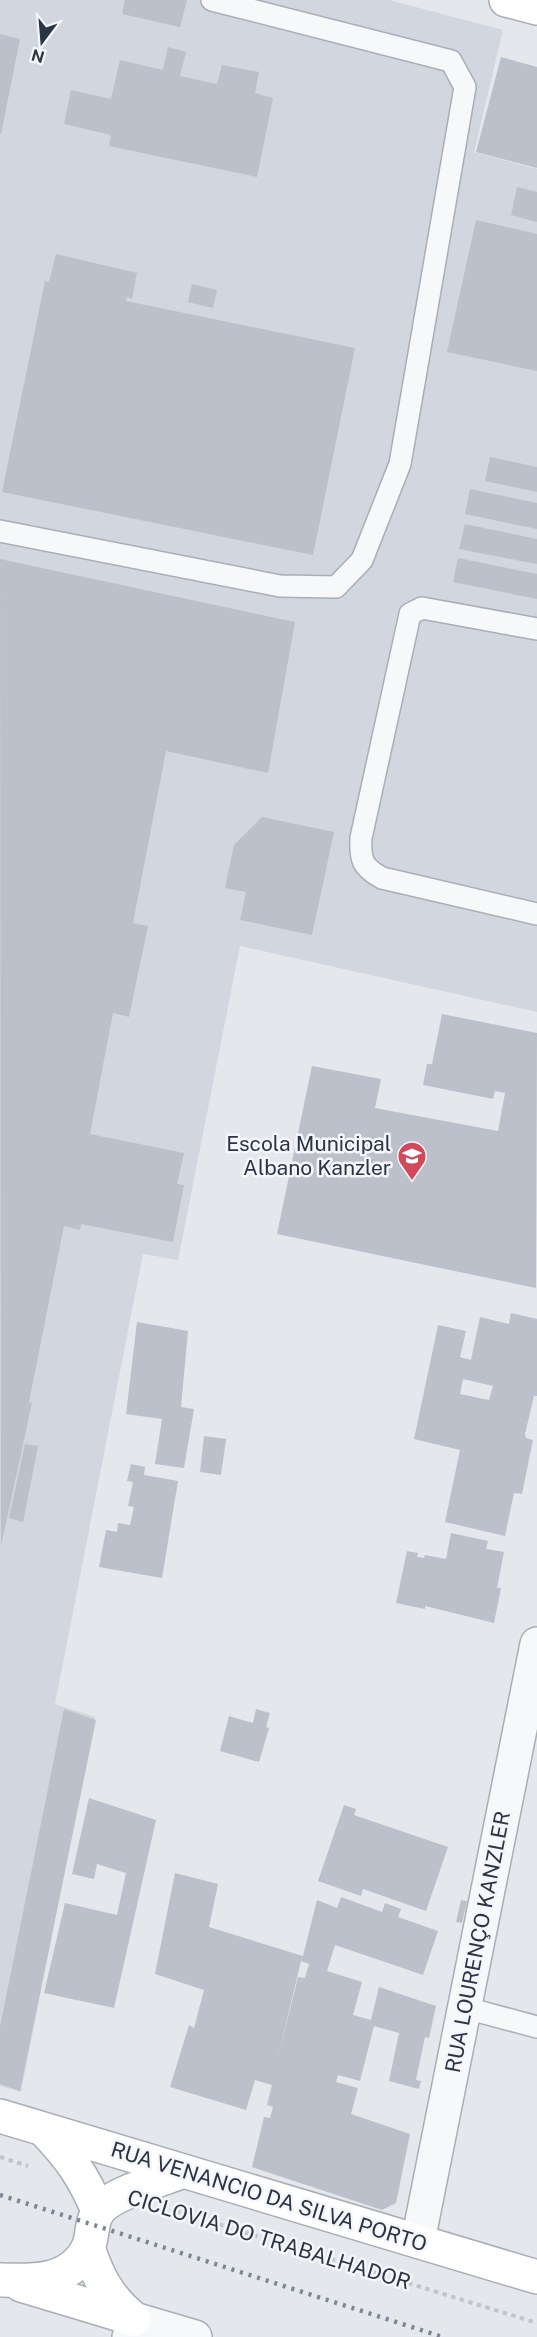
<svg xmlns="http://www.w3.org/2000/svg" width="537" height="2337" viewBox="0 0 537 2337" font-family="'Public Sans',sans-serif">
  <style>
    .built { fill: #d2d6de }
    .building { fill: #bbc0ca; fill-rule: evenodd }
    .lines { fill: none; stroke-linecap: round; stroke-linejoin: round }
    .lane-casing { stroke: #a9aeb7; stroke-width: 24 }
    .street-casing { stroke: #a9aeb7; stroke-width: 36 }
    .secondary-casing { stroke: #a9aeb7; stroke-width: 36 }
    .path { stroke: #c2c5cb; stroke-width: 4; stroke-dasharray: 4.5 4.5; stroke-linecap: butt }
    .lane { stroke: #f7f8fa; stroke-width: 21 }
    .street { stroke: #f7f8fa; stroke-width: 33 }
    .secondary { stroke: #fff; stroke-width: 33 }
    .rail { stroke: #7d8696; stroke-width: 4.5; stroke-dasharray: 3 6; stroke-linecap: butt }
    .labels { text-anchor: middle; stroke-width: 5; stroke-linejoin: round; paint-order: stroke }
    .poi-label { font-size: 21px; fill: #2b3445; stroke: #f4f6f9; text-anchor: end }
    .street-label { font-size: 21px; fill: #2b3445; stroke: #f4f6f9 }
  </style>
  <rect width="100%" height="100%" fill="#e4e7ec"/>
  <polygon class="built" points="0,0 389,0 503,30 474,152 537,169 537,1012 240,946 178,1260 143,1254 55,1704 95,1717 21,2092 0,2086"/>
  <g class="building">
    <polygon points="125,0 187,0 180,27 122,14"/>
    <polygon points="0,34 20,39 1,134 0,134"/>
    <polygon points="168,47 186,52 180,76 217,84 222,65 259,72 255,93 273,98 257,177 109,146 111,135 64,124 71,90 111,99 120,60 163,70"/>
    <polygon points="501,57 537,67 537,168 476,152"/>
    <polygon points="517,187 537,192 537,222 511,215"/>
    <polygon points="476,220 537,234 537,371 447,352"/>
    <polygon points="56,254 137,273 132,299 127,297 126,301 355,348 313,555 2,492 45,281 49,282"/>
    <polygon points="192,284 217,290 213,308 188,302"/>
    <polygon points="490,457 537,467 537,492 485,481"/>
    <polygon points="470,489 537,503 537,529 465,514"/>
    <polygon points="465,524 537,539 537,564 459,549"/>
    <polygon points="458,558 537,574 537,599 453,582"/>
    <polygon points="0,559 295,622 268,773 166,751 133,923 148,926 129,1017 113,1013 90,1134 184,1153 177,1184 184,1185 173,1242 81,1224 80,1230 64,1226 29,1402 32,1403 1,1546"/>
    <polygon points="262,817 334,832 312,935 240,920 246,892 225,888 234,845"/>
    <polygon points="442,1014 537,1033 536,1288 277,1234 312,1066 381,1079 375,1108 498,1131 505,1093 495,1091 493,1099 423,1085 427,1064 432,1064"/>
    <path d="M511,1313L537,1319V1396H534L525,1434L526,1438L533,1440L522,1494L514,1493L505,1536L445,1522L460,1450L414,1439L438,1325L466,1331L460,1357L471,1360L480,1317L509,1324ZM463,1379L493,1386L489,1400L460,1394Z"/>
    <polygon points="137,1322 188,1331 181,1407 194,1409 184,1468 155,1464 162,1419 126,1414"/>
    <polygon points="204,1436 226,1439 221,1475 200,1472"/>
    <polygon points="25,1444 38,1446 23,1522 9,1518"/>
    <polygon points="131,1464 145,1467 144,1475 178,1481 162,1578 99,1567 106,1530 117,1532 118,1523 130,1525 134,1507 128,1506 133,1482 127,1481"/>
    <polygon points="451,1533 488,1541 486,1549 504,1552 497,1588 501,1588 494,1623 425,1606 425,1609 396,1603 407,1551 418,1553 417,1557 424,1558 425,1555 446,1559"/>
    <polygon points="64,1709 96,1720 20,2091 0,2084 0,2027"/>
    <polygon points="256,1709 270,1713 266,1727 269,1728 259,1762 220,1751 229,1716 253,1723"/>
    <polygon points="89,1798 156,1820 114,2008 44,1993 65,1903 117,1915 126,1873 97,1864 94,1879 72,1874"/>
    <polygon points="344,1805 356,1809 354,1815 448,1847 426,1911 363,1889 361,1896 318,1881"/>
    <path d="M175,1873L218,1884L209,1927L303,1956L317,1900L337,1908L341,1897L382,1912L385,1903L401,1909L398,1917L438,1931L423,1975L335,1945L327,1971L362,1982L353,2015L371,2020L379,1987L436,2006L429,2038L425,2037L416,2080L421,2081L419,2089L389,2081L399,2033L374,2026L360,2081L338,2075L336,2082L358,2088L351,2114L410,2134L396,2203L382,2210L252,2167L264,2117L270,2118L273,2107L267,2105L272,2085L255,2080L246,2110L170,2087L189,2025L194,2028L204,1990L155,1974ZM301,1961L309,1964L305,1978L298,1977L276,2066Z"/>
    <polygon points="461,1900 467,1901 462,1923 456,1922"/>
  </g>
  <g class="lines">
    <g class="lane-casing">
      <g id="lane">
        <polyline points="0,531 280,586 336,587 362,560 400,464 465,87 451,61 212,0"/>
        <path d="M537,629L422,608L410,614L361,838C360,860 362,867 382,878L537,914"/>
        <polyline points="466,2008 537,2027"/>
      </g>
    </g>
    <g class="street-casing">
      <g id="street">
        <polyline points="418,2241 537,1644"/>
        <polyline points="129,2337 134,2319 195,2337"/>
      </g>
    </g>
    <g class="secondary-casing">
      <g id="secondary">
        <polyline points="506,0 537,8"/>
        <polyline points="0,2116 537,2277"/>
        <path d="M44,2130C70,2157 84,2177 98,2211"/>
        <path d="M88,2248C99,2279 108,2297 133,2318"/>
        <path d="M2,2280C35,2281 71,2282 88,2248C93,2237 91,2222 98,2212C109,2194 161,2180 181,2172"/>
        <polyline points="21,2285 134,2319"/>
      </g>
    </g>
    <g class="path">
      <polyline points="0,2157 28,2166"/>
      <polyline points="176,2211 537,2323"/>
    </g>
    <use href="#lane" class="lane"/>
    <use href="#street" class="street"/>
    <use href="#secondary" class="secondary"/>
    <polyline class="rail" points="0,2195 443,2337"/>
  </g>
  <defs>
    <g id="school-pin" transform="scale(1.5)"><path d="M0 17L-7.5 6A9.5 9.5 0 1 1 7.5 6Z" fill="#d1495b" stroke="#f4f6f9"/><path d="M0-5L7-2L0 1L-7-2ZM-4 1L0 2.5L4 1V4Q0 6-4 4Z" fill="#fff"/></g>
  </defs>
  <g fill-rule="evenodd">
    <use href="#school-pin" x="412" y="1156"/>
  </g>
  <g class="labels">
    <g class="poi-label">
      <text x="391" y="1151">Escola Municipal<tspan x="391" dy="24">Albano Kanzler</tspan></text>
    </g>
    <g class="street-label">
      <text transform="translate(478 1942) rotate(-79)" y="7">RUA LOURENÇO KANZLER</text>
      <text transform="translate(269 2197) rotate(17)" y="7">RUA VENANCIO DA SILVA PORTO</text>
      <text transform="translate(269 2240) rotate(17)" y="7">CICLOVIA DO TRABALHADOR</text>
    </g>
  </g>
  <g transform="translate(42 42) rotate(196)" stroke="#f4f6f9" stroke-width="4.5" paint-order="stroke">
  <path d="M0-4.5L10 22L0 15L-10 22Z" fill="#2b3445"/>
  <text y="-9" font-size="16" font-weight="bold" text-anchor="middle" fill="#2b3445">N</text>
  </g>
</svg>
